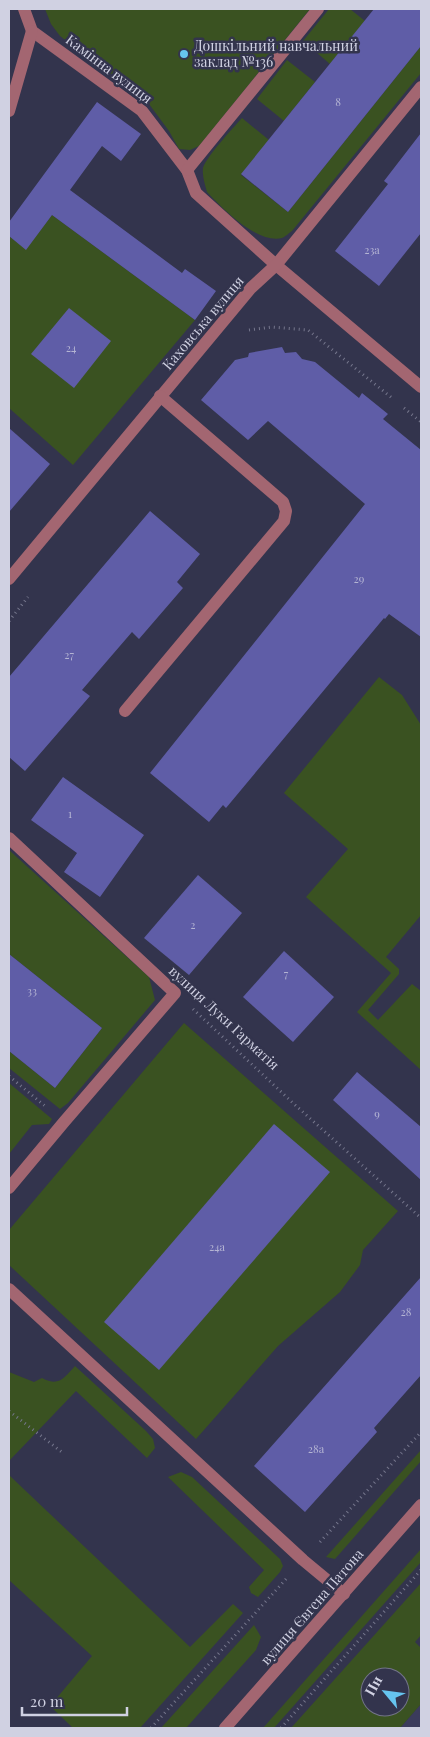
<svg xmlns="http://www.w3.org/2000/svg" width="430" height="1737" viewBox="0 0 430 1737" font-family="'Playfair Display',serif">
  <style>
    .built { fill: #3b3b5c }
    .green { fill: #3a5221; fill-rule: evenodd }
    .building { fill: #5f5da7 }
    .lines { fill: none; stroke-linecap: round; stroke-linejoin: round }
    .path { stroke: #76778d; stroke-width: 3; stroke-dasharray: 1 4; stroke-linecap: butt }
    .minor { stroke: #a36671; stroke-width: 12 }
    .poi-dot { fill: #66c4ef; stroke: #33344d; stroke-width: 2 }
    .labels { text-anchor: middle; stroke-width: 5; stroke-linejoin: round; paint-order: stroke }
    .number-label { font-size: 11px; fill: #b4b4d3 }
    .poi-label { font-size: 14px; fill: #d0d1e2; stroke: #33344d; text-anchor: start }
    .street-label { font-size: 14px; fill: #d0d1e2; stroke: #33344d }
  </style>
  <rect width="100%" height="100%" fill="#33344d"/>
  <polygon class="built" points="421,1704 421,1728 400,1728"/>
  <g class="green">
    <polygon points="45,9 310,9 199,146 190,150 179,149 169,131 149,104 60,36 51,24"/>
    <polygon points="329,9 350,9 365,21 330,64 303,41"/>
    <path d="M421,46V73L292,231C289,233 285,237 282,238C257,244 222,208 207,192C205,185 202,175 203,168C206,157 233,128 242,118L269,140L241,175L288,212Z"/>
    <polygon points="287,60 315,82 284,121 257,99"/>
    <polygon points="52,215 195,320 73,465 9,408 9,236 26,249"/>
    <polygon points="379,677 402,695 421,725 421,915 386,957 399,969 399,974 368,1010 378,1020 412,984 421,991 421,1070 357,1012 391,973 306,897 348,849 284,793"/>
    <polygon points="9,850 149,977 155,1000 68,1103 60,1109 9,1068 9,1051 55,1088 102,1028 9,954"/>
    <polygon points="184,1023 398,1211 363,1250 360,1265 340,1292 278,1346 196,1439 9,1265 9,1230"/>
    <polygon points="9,1083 52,1119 49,1124 32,1125 9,1154"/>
    <path d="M75,1366L146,1431L153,1439L155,1448L147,1458L76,1391L9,1461V1372L34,1382L42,1378C59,1387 64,1378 75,1366Z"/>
    <polygon points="421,1450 421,1461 335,1559 326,1557"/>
    <polygon points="181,1472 192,1477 280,1559 283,1566 280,1572 258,1597 251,1593 249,1587 264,1570 168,1477"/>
    <polygon points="9,1475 190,1647 233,1604 243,1613 140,1728 73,1728 50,1706 92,1656 9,1580"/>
    <polygon points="421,1549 421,1562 274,1728 263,1728"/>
    <path d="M421,1583V1635L415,1642L421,1648V1704L400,1728H291ZM370,1677H400V1707H370Z"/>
    <polygon points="254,1625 261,1637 256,1650 186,1728 161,1728"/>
  </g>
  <g class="building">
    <polygon points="374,9 421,9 421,46 288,212 241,174"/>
    <polygon points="97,102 141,134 121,161 102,146 70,190 182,273 185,269 216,291 195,320 52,215 26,250 9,236 9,222"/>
    <polygon points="421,133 421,233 379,286 335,251 388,184 384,181"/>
    <polygon points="69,308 111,341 74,388 31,354"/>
    <polygon points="282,347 285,353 296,352 302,359 315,362 359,398 362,393 388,414 383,419 421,450 421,637 389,614 385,619 384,618 226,808 223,805 209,822 150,773 365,504 268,421 248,440 201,400 235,360 248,357 249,353"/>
    <polygon points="9,428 50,464 9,512"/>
    <polygon points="150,511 200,554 177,582 183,588 139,639 132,632 82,690 90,696 25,771 9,757 9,677"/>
    <polygon points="63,777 144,835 100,897 64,872 77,853 31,820"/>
    <polygon points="198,875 242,913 189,975 144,938"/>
    <polygon points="284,951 334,997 293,1042 243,997"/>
    <polygon points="9,954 102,1028 55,1088 9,1051"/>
    <polygon points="357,1072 421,1127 421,1180 333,1100"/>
    <polygon points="274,1124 330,1172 159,1370 104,1322"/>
    <polygon points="421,1277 421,1375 374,1428 377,1432 305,1512 254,1466"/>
  </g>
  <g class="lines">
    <g class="path">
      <polyline points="249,330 272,327 308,330 392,398"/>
      <polyline points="404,408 421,422"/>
      <polyline points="9,621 28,597"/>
      <polyline points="193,1009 294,1104 421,1218"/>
      <polyline points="9,1076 45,1106"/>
      <polyline points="9,1411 63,1453"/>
      <polyline points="320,1542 421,1432"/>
      <polyline points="151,1728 287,1578"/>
      <polyline points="281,1728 421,1570"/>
    </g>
    <g class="minor">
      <polyline points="24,9 32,31 142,111 187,170 196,193 276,265 421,387"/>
      <polyline points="9,111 32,31"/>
      <polyline points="187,170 318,9"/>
      <polyline points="9,579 251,288 276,265 421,87"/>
      <polyline points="125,711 284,521 286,511 283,502 160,396"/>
      <polyline points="9,838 175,993 64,1122 9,1188"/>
      <polyline points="9,1289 303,1560 344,1594"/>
      <polyline points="225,1728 421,1505"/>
    </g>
  </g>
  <circle class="poi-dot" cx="184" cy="54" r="5"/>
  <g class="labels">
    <g class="number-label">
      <text x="338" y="106">8</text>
      <text x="372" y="254">23а</text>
      <text x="71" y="352">24</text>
      <text x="359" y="583">29</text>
      <text x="69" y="659">27</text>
      <text x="70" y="818">1</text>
      <text x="193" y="929">2</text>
      <text x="286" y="978">7</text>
      <text x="32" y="995">33</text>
      <text x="377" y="1118">9</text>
      <text x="217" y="1251">24а</text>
      <text x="406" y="1316">28</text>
      <text x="316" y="1453">28а</text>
    </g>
    <g class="poi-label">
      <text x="194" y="51">Дошкільний навчальний<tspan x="194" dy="16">заклад №136</tspan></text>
    </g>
    <g class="street-label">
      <text transform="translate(109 69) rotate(37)" y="5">Камінна вулиця</text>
      <text transform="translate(203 323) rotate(-50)" y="5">Каховська вулиця</text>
      <text transform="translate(224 1018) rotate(43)" y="5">вулиця Луки Гарматія</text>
      <text transform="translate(312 1607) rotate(-49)" y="5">вулиця Євгена Патона</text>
    </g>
  </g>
  <rect width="430" height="1737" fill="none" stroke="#d0d1e2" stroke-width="20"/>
  <g transform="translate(385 1692) rotate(299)"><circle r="24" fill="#33344d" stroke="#727389"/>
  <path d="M0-4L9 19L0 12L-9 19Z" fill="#66c4ef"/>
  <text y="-8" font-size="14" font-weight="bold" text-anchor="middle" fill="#d0d1e2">Пн</text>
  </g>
  <path d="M22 1707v8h105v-8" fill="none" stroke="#d0d1e2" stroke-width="2.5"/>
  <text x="30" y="1707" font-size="15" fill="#d0d1e2" stroke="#33344d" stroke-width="4" paint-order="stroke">20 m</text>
</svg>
